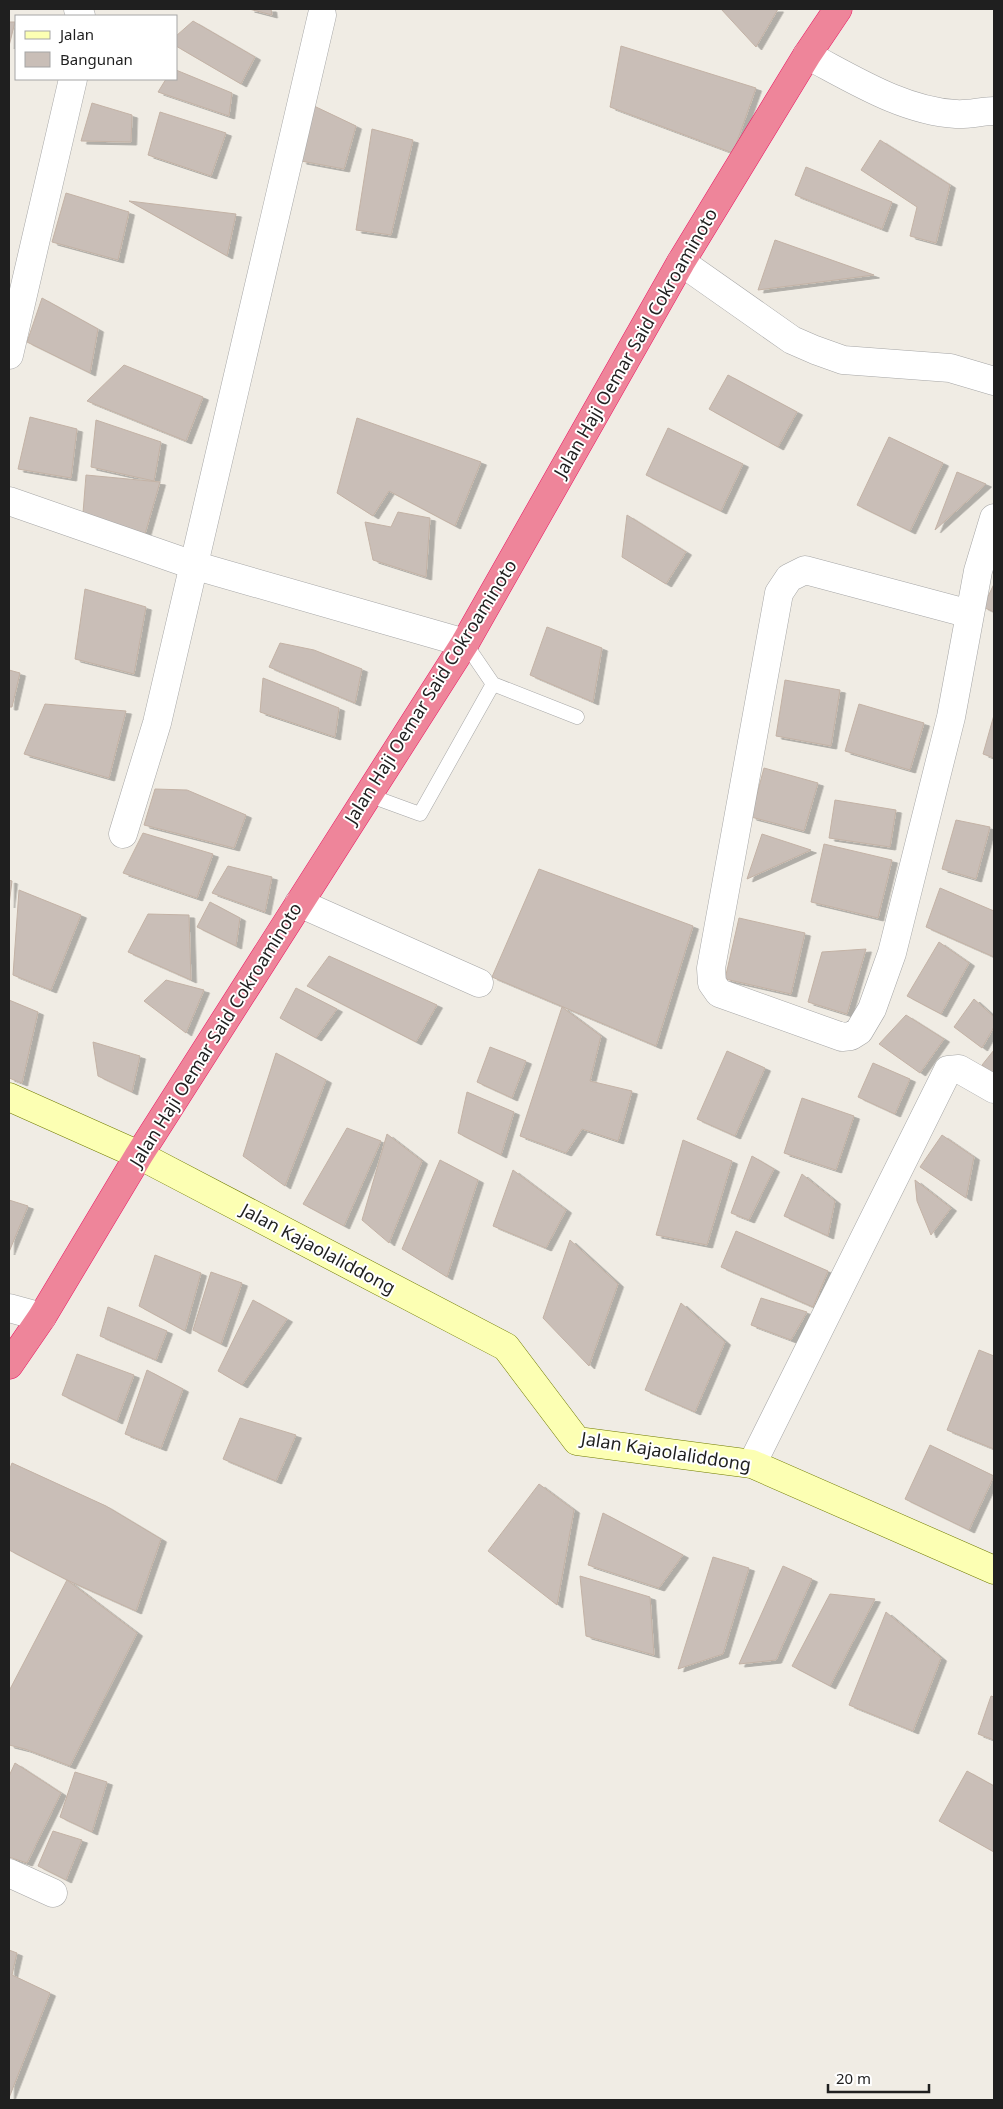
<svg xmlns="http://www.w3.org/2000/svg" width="1003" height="2109" viewBox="0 0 1003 2109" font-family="'Noto Sans',sans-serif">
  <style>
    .building { fill: #c9beb7; stroke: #c3b2a5; filter: url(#shadow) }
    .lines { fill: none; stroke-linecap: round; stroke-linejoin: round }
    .lane-casing { stroke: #a6a6a6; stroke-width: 15 }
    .street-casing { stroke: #a6a6a6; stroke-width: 29 }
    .secondary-casing { stroke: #707b00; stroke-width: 29 }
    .highway-casing { stroke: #ea1562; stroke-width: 29 }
    .lane { stroke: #fff; stroke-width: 14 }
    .street { stroke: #fff; stroke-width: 28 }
    .secondary { stroke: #fcffb3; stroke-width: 28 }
    .highway { stroke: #ee859a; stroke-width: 28 }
    .labels { text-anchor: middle; stroke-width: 4; stroke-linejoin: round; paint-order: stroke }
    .street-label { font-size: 18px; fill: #1f1f1f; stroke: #fff }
  </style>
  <defs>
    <filter id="shadow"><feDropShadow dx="5.5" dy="3" stdDeviation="0" flood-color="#0004"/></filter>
  </defs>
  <rect width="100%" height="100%" fill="#f0ece4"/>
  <g class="building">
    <polygon points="249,9 271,9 272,15"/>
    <polygon points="721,9 778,9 756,47"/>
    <polygon points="193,21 255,57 241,84 176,46 176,36"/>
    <polygon points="9,22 15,22 9,46"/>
    <polygon points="621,46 756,88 733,153 610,107"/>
    <polygon points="176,70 232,93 229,116 158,92 166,79 176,79"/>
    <polygon points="92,103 132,115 131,142 81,141"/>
    <polygon points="314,106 356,126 344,169 301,161"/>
    <polygon points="160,112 226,133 211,176 148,155"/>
    <polygon points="372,129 413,140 391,235 356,230"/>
    <polygon points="880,140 950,185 936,243 910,236 917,207 861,170"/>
    <polygon points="806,167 892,202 882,229 795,195"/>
    <polygon points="66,193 129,212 118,260 52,242"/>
    <polygon points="129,201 236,214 227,256"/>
    <polygon points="775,240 874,275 758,290"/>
    <polygon points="42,298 98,329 90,373 27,342"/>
    <polygon points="124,365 203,397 186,441 87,401"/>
    <polygon points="728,375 797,412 778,447 709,409"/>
    <polygon points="30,417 77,429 71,478 18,469"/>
    <polygon points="357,418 481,462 455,526 389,491 373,516 337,493"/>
    <polygon points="96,420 161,442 154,481 91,467"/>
    <polygon points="668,428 743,464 721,511 646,475"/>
    <polygon points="889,437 943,463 910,531 857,505"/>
    <polygon points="957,472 986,484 935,530"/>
    <polygon points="86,475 160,482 145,534 83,513"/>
    <polygon points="398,512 430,518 426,577 373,560 365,522 391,527"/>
    <polygon points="627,515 686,552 666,584 622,557"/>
    <polygon points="994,584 994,612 983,607"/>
    <polygon points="85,589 146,607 134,674 75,659"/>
    <polygon points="547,627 602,648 593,702 530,675"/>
    <polygon points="280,643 314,650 362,669 355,703 269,667"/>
    <polygon points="9,670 20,673 12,707 9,707"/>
    <polygon points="263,678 339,708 335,737 260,712"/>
    <polygon points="785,680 840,690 831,746 776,736"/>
    <polygon points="45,704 126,711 109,778 24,754"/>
    <polygon points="859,704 924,723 910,770 845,751"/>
    <polygon points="994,715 994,758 983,754"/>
    <polygon points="764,768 818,783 804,831 751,817"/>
    <polygon points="155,789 187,790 246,815 234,848 144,825"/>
    <polygon points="835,800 896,810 890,847 829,838"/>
    <polygon points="956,820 990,827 976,879 942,869"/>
    <polygon points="143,833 213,854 197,898 123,873"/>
    <polygon points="762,834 811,850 747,879"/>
    <polygon points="824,844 892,860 878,918 811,902"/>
    <polygon points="228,866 272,877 265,912 212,893"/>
    <polygon points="539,869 693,926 656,1046 492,977"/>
    <polygon points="9,880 12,881 9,905"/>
    <polygon points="940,888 994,911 994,957 926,927"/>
    <polygon points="19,890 81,915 51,990 13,975"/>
    <polygon points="210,902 240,918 236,946 197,927"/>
    <polygon points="148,914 189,915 191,980 128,952"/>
    <polygon points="739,918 805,933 791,994 725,979"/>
    <polygon points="939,942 969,963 941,1014 907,996"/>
    <polygon points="866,949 847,1014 808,1002 822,952"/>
    <polygon points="329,956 437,1005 416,1042 307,986"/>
    <polygon points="166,980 204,990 186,1033 144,1001"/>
    <polygon points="296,988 337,1009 316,1038 280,1018"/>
    <polygon points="974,999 994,1017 994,1027 982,1048 954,1027"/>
    <polygon points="9,1000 38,1012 22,1083 9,1078"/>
    <polygon points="562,1007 601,1036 590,1081 632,1091 618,1141 582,1129 566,1153 520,1136"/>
    <polygon points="906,1015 944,1039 920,1073 879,1044"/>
    <polygon points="93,1042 140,1056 132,1092 98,1076"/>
    <polygon points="490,1047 526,1061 512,1098 477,1082"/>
    <polygon points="994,1050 994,1075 982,1065"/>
    <polygon points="727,1051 765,1068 735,1136 697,1119"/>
    <polygon points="276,1053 326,1080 285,1186 243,1156"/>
    <polygon points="873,1063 910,1079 895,1114 858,1097"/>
    <polygon points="467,1092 514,1112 501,1155 458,1133"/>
    <polygon points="802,1098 854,1116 836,1170 784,1153"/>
    <polygon points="347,1128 381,1141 344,1226 303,1204"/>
    <polygon points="387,1134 422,1161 389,1243 362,1220"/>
    <polygon points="942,1135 974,1157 966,1198 920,1167"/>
    <polygon points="683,1140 732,1161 707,1245 656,1235"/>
    <polygon points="752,1156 774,1169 749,1220 731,1213"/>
    <polygon points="440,1160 478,1180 447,1277 402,1249"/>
    <polygon points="513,1170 566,1210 546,1248 493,1226"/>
    <polygon points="802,1174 835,1201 828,1236 784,1216"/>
    <polygon points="915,1180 951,1208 931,1235 917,1201"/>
    <polygon points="9,1200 28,1206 9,1252"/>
    <polygon points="736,1231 828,1271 813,1307 721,1267"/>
    <polygon points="570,1240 618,1284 589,1366 543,1318"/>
    <polygon points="155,1255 201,1273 185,1331 139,1306"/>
    <polygon points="211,1272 242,1283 221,1344 193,1330"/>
    <polygon points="761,1298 807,1312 791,1340 751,1325"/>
    <polygon points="253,1300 287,1319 242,1385 218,1371"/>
    <polygon points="681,1303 725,1342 695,1412 645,1390"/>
    <polygon points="108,1307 167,1331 156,1360 100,1336"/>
    <polygon points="979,1350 994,1356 994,1449 947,1430"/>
    <polygon points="77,1354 134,1375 117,1421 62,1395"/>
    <polygon points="147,1370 183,1389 161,1448 125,1434"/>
    <polygon points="240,1418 296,1435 276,1481 223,1459"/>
    <polygon points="930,1445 994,1476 969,1530 905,1499"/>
    <polygon points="12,1463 106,1506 161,1539 136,1611 67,1580 9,1550 9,1471"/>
    <polygon points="539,1484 574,1510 557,1605 488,1551"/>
    <polygon points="603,1513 683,1555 659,1588 588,1565"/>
    <polygon points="713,1557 749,1568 723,1654 678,1669"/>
    <polygon points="783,1566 812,1579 776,1660 739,1664"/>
    <polygon points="580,1576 650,1597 654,1655 586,1636"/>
    <polygon points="67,1580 137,1633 70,1766 25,1749 9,1745 9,1691"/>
    <polygon points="830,1594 875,1599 830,1686 792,1666"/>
    <polygon points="886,1612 941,1658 913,1731 849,1705"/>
    <polygon points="991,1696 994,1697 994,1740 978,1734"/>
    <polygon points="15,1763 61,1793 27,1863 9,1857 9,1776"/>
    <polygon points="967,1771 994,1786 994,1852 939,1821"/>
    <polygon points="75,1772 107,1782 92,1832 60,1817"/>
    <polygon points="53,1831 82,1840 66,1880 38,1866"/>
    <polygon points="9,1950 17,1953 12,1975 50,1993 9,2098"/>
  </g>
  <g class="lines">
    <g class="lane-casing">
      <g id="lane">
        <polyline points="465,643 493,684 577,717"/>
        <polyline points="368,795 420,814 493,684"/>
      </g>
    </g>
    <g class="street-casing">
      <g id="street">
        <polyline points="78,9 81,16"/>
        <path d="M807,55C853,79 903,111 956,114C968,115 982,111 994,111"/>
        <polyline points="681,262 792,340 815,350 843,360 950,368 994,381"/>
        <polyline points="9,355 73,79"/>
        <polyline points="9,501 193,565 465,643"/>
        <polyline points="970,614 805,570 789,578 779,593 711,968 712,983 719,993 842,1037 851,1036 859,1031 872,1009 892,953 951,717 978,571 994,518"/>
        <polyline points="123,834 157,723 322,15"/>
        <polyline points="299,903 479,983"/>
        <polyline points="9,1308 42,1317"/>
        <polyline points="752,1464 948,1070 959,1069 994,1089"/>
        <polyline points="9,1873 53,1893"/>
      </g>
    </g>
    <g class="secondary-casing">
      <polyline id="secondary" points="9,1097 139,1155 506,1347 577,1441 752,1464 994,1570"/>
    </g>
    <g class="highway-casing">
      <polyline id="highway" points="9,1365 42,1317 139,1155 465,643 681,262 807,55 838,9"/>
    </g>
    <use href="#lane" class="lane"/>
    <use href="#street" class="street"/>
    <use href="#secondary" class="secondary"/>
    <use href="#highway" class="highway"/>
  </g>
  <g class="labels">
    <g class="street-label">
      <text transform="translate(636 343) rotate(-60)" y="6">Jalan Haji Oemar Said Cokroaminoto</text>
      <text transform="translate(431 692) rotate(-58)" y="6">Jalan Haji Oemar Said Cokroaminoto</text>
      <text transform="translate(216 1035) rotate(-58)" y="6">Jalan Haji Oemar Said Cokroaminoto</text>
      <text transform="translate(318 1249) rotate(28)" y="6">Jalan Kajaolaliddong</text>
      <text transform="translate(666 1452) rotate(9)" y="6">Jalan Kajaolaliddong</text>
    </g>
  </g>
  <rect width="1003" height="2109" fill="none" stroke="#1f1f1f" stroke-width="20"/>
  <rect x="15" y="15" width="162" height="65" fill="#ffffff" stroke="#a5a5a5"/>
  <rect x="25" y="31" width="25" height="8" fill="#fcffb3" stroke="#a5a5a5"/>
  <text x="60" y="40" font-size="15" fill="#1f1f1f">Jalan</text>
  <rect x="25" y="52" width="25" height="15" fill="#c9beb7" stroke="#a5a5a5"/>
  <text x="60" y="65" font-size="15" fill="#1f1f1f">Bangunan</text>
  <path d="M828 2084v8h101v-8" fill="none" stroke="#1f1f1f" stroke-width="2.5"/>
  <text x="836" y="2084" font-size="15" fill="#1f1f1f" stroke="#ffffff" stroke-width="4" paint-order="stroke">20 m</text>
</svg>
